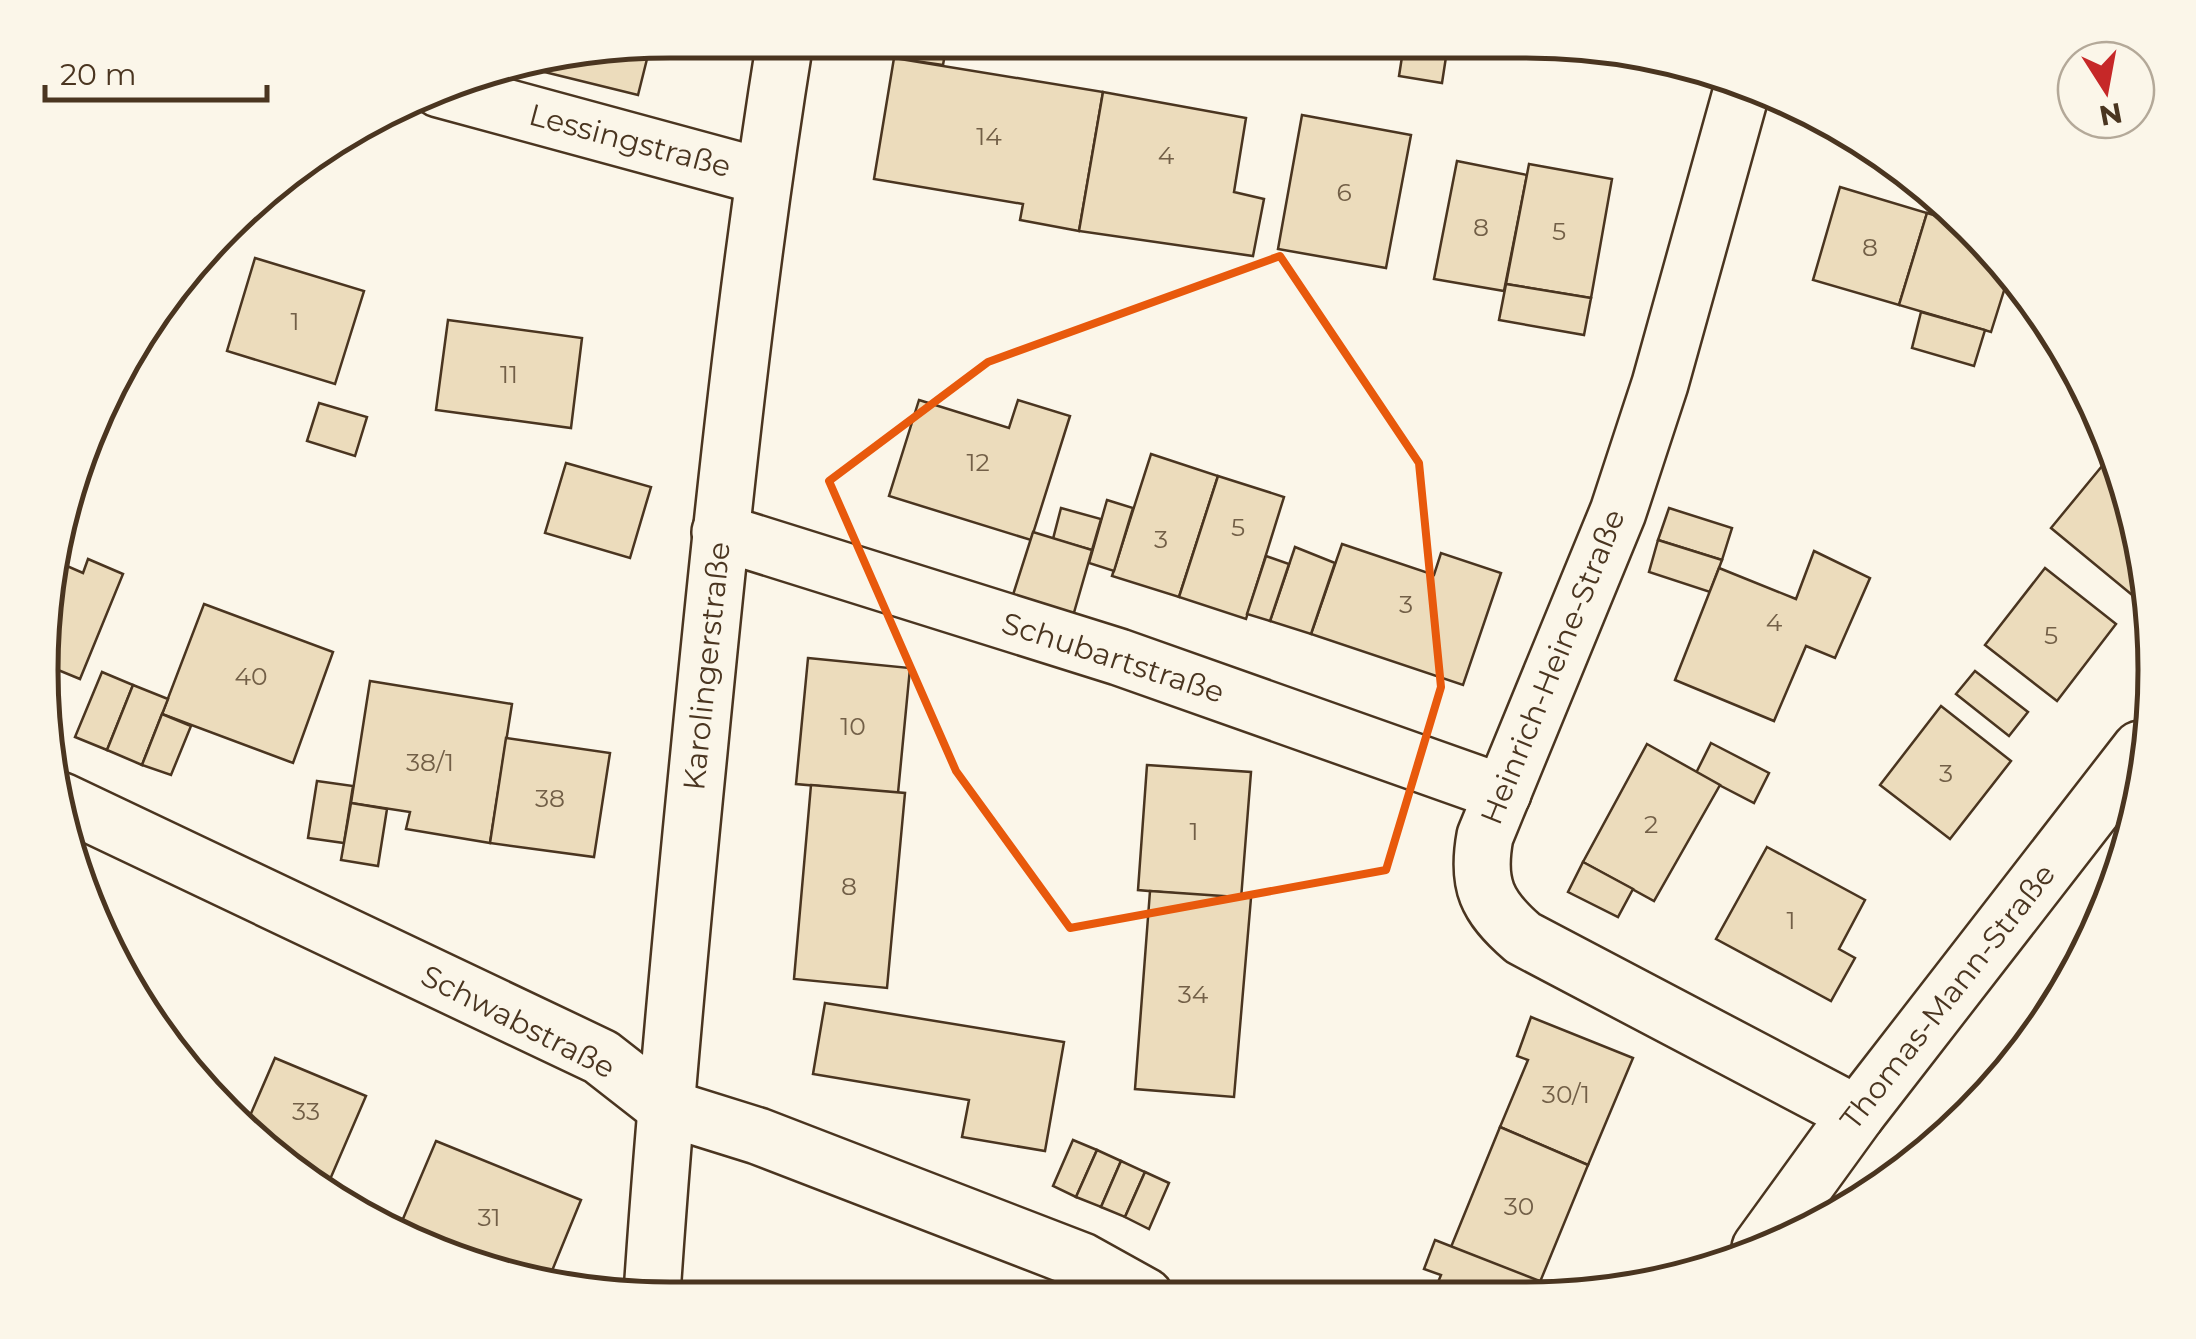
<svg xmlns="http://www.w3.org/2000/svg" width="2196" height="1339" viewBox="0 0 2196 1339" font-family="Montserrat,sans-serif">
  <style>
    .building { fill: #ecdcbc; stroke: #4a3520; stroke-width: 2.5 }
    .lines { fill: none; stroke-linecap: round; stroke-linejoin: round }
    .minor-casing { stroke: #4a3520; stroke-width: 60 }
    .minor { stroke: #fbf6e9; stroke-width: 55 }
    .marked { fill: none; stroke: #e8590c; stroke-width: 8; stroke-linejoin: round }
    .labels { text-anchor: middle; stroke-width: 8; stroke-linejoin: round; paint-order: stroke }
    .number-label { font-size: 25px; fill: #725f47 }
    .street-label { font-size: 30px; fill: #4a3520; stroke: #fbf6e9 }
    .rim { fill: none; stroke: #4a3520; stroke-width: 5 }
  </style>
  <rect width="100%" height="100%" fill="#fbf6e9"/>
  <g class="building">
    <polygon points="670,40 684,40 680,56 650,48 651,43"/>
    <polygon points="897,41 947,42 943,65 894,58"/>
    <polygon points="651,43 638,95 516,65"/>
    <polygon points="1404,44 1448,44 1442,83 1399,76"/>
    <polygon points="894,58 1103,92 1079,231 1020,220 1023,204 874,179"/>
    <polygon points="1103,92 1246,118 1234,192 1264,199 1253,256 1079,231"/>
    <polygon points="1302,115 1411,135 1386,268 1278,249"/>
    <polygon points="1457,161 1527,175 1504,291 1434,279"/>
    <polygon points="1529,164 1612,179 1591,298 1506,284"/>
    <polygon points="1840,187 1927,213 1899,305 1813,280"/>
    <polygon points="1927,213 1954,221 2007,281 1991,332 1899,305"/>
    <polygon points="255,258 364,291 335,384 227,351"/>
    <polygon points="1506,284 1591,298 1584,335 1499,320"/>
    <polygon points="1921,312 1985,330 1974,366 1912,348"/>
    <polygon points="448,320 582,338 571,428 436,410"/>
    <polygon points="919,400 1009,428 1018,400 1070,416 1031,540 889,496"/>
    <polygon points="319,403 367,417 355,456 307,441"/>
    <polygon points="1151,454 1218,476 1179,597 1112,576"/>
    <polygon points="2107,460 2150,584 2137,599 2051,528"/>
    <polygon points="566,463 651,487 630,558 545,533"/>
    <polygon points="1218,476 1284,497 1246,619 1179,597"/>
    <polygon points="1107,500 1133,508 1114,571 1089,563"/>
    <polygon points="1061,508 1101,519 1092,550 1053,539"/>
    <polygon points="1669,508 1732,528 1722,560 1658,540"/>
    <polygon points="1033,532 1092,550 1073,616 1012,598"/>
    <polygon points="1658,540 1722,560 1710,592 1649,572"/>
    <polygon points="1342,544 1434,575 1441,553 1501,573 1463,685 1311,634"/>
    <polygon points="1295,547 1335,563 1311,634 1270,621"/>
    <polygon points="1814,551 1870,578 1835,658 1806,646 1774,721 1675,680 1719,568 1796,599"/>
    <polygon points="1266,556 1289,564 1270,621 1247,614"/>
    <polygon points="88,559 123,574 80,679 41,663 58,562 83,573"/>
    <polygon points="2045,568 2116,624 2057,701 1985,645"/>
    <polygon points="204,604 333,652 293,763 162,714"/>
    <polygon points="808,658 910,668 898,793 796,784"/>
    <polygon points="1975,671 2028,712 2009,736 1956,694"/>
    <polygon points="102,672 133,685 107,750 75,737"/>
    <polygon points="370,681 512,704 490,843 406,829 410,812 351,803"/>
    <polygon points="133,685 168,699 142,765 107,750"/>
    <polygon points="1941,706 2011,761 1950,839 1880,785"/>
    <polygon points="162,714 191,726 171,775 142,765"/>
    <polygon points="506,738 610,753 594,857 490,843"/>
    <polygon points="1711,743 1769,773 1754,803 1696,773"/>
    <polygon points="1647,744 1720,785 1654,901 1583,862"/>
    <polygon points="1147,765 1251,772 1241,899 1138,890"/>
    <polygon points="317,781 353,786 344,843 308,838"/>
    <polygon points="811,785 905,793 887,988 794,979"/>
    <polygon points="351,803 387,809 378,866 341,860"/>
    <polygon points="1767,847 1865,900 1839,949 1855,958 1831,1001 1716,939"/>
    <polygon points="1583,862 1633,889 1618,917 1568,892"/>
    <polygon points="1150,891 1251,898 1234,1097 1135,1089"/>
    <polygon points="825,1003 1064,1042 1045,1151 962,1137 969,1100 813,1074"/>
    <polygon points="1531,1017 1633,1058 1588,1165 1500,1127 1528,1060 1517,1056"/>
    <polygon points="275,1058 366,1096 325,1191 287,1169 246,1125"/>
    <polygon points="1500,1127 1588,1165 1540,1282 1451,1247"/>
    <polygon points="1073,1140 1097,1150 1076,1197 1053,1186"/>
    <polygon points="436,1141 581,1200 547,1283 429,1251 397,1233"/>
    <polygon points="1097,1150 1121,1161 1101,1207 1076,1197"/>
    <polygon points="1121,1161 1145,1172 1125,1217 1101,1207"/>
    <polygon points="1145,1172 1169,1183 1149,1229 1125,1217"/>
    <polygon points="1435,1240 1555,1287 1551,1298 1432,1297 1441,1275 1424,1269"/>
  </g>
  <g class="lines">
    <g class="minor-casing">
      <g id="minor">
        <path d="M1744,82L1660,384L1618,512L1485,836C1476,885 1487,907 1523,938L1857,1114"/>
        <polyline points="439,89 763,177"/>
        <polyline points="720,532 1119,657 1503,793"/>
        <polyline points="62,801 601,1057 665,1107 758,1136 1082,1261 1145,1296"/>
        <polyline points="1760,1248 1857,1114 2140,749"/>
        <path d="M652,1294C664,1113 681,933 699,752C722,515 747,277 785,41"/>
      </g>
    </g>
    <use href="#minor" class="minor"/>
  </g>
  <path class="marked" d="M1280,256L1419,463L1441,687L1386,870L1070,928L956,771L829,481L988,362Z"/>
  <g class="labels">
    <g class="number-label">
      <text x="989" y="145">14</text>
      <text x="1166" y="164">4</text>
      <text x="1344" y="201">6</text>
      <text x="1481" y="236">8</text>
      <text x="1559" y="240">5</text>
      <text x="1870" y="256">8</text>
      <text x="295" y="330">1</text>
      <text x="509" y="383">11</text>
      <text x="978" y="471">12</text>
      <text x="1238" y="536">5</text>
      <text x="1161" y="548">3</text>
      <text x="1406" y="613">3</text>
      <text x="1774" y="631">4</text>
      <text x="2051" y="644">5</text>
      <text x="251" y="685">40</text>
      <text x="853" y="735">10</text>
      <text x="430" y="771">38/1</text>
      <text x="1946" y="782">3</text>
      <text x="550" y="807">38</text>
      <text x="1651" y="833">2</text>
      <text x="1194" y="840">1</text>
      <text x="849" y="895">8</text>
      <text x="1791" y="929">1</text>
      <text x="1193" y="1003">34</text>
      <text x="1566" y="1103">30/1</text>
      <text x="306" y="1120">33</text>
      <text x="1519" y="1215">30</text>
      <text x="489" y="1226">31</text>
    </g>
    <g class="street-label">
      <text transform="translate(630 141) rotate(15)" y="10">Lessingstraße</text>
      <text transform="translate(1113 658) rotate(18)" y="10">Schubartstraße</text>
      <text transform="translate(707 666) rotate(-84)" y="10">Karolingerstraße</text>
      <text transform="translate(1553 667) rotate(-68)" y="10">Heinrich-Heine-Straße</text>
      <text transform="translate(1948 997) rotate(-52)" y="10">Thomas-Mann-Straße</text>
      <text transform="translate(518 1022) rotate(27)" y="10">Schwabstraße</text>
    </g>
  </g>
  <path d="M0 0H2196V1339H0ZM670 58H1526A612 612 0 0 1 2138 670V670A612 612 0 0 1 1526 1282H670A612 612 0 0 1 58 670V670A612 612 0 0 1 670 58Z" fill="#fbf6e9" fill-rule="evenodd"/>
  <path class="rim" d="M670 58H1526A612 612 0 0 1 2138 670V670A612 612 0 0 1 1526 1282H670A612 612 0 0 1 58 670V670A612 612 0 0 1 670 58Z"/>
  <g transform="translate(2106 90) rotate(169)"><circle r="48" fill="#fbf6e9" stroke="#b4a999" stroke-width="2.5"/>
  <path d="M0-8L18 38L0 25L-18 38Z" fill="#c62828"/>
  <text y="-15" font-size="28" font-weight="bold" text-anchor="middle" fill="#4a3520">N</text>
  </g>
  <path d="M45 85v15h222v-15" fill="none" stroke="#4a3520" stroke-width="5"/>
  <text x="60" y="85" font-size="30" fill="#4a3520" stroke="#fbf6e9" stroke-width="8" paint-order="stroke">20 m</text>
</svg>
